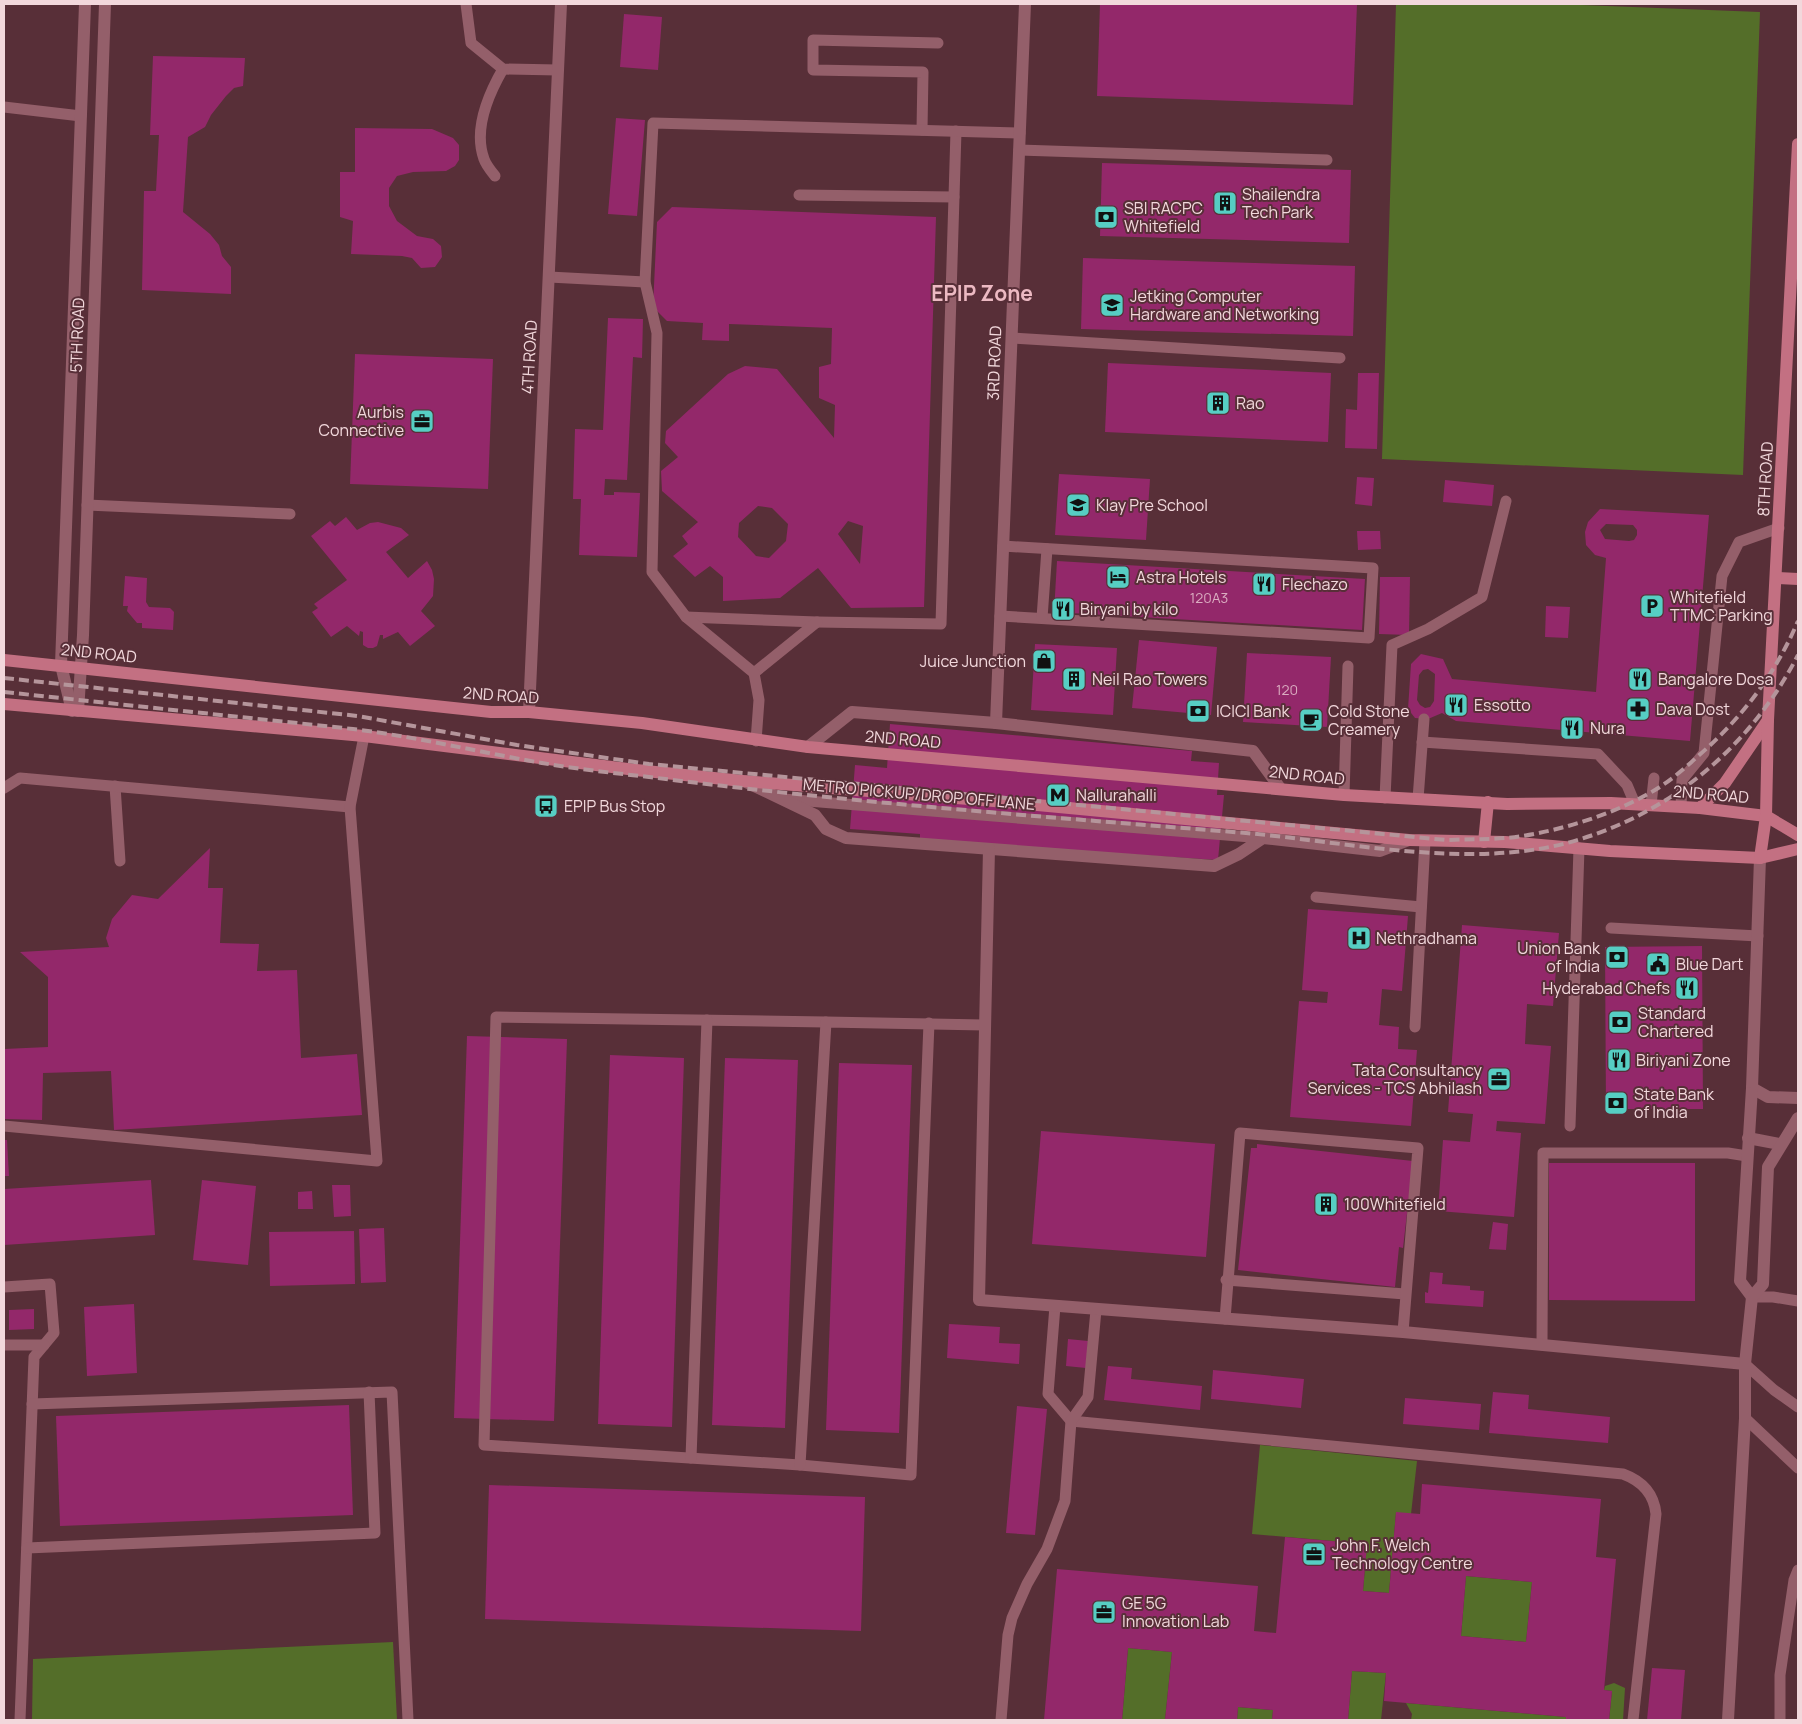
<svg xmlns="http://www.w3.org/2000/svg" width="1802" height="1724" viewBox="0 0 1802 1724" font-family="Manrope,sans-serif">
  <style>
    .green { fill: #546e29 }
    .building { fill: #93286a; fill-rule: evenodd }
    .lines { fill: none; stroke-linecap: round; stroke-linejoin: round }
    .service { stroke: #945f6a; stroke-width: 11 }
    .minor { stroke: #945f6a; stroke-width: 12 }
    .tertiary { stroke: #945f6a; stroke-width: 12 }
    .secondary { stroke: #c37082; stroke-width: 12 }
    .rail { stroke: #b5959b; stroke-width: 4; stroke-dasharray: 10 5; stroke-linecap: butt }
    .labels { text-anchor: middle; stroke-width: 4; stroke-linejoin: round; paint-order: stroke }
    .number-label { font-size: 14px; fill: #daacc0 }
    .poi-label { font-size: 16px; fill: #f2d8dc; stroke: #582f38; text-anchor: start }
    .street-label { font-size: 16px; fill: #f2d8dc; stroke: #582f38 }
    .district-label { font-size: 21px; font-weight: bold; fill: #ecb9c2; stroke: #582f38 }
  </style>
  <rect width="100%" height="100%" fill="#582f38"/>
  <g class="green">
    <polygon points="1396,4 1556,4 1760,12 1743,475 1382,459"/>
    <polygon points="1260,1445 1417,1461 1411,1514 1396,1513 1389,1593 1363,1591 1367,1544 1252,1534"/>
    <polygon points="1466,1576 1532,1582 1526,1642 1461,1636"/>
    <polygon points="393,1642 397,1720 32,1720 33,1659"/>
    <polygon points="1128,1648 1172,1652 1165,1720 1122,1720"/>
    <polygon points="1352,1671 1386,1673 1381,1720 1348,1720"/>
    <polygon points="1614,1683 1625,1688 1623,1720 1609,1720 1612,1691 1604,1690 1605,1686"/>
    <polygon points="1406,1703 1566,1717 1566,1720 1411,1720 1412,1714"/>
    <polygon points="1238,1707 1273,1710 1272,1720 1237,1720"/>
  </g>
  <g class="building">
    <polygon points="1100,4 1357,4 1353,105 1097,96"/>
    <polygon points="624,14 662,17 658,70 620,67"/>
    <polygon points="153,56 245,58 243,86 234,88 226,96 211,115 205,127 188,137 183,212 210,234 219,245 222,256 231,267 231,294 142,290 144,191 156,191 159,135 150,135"/>
    <polygon points="616,118 645,120 637,216 608,214"/>
    <polygon points="355,128 432,129 453,138 459,145 459,160 455,166 446,171 413,172 397,176 389,188 389,206 397,221 417,236 433,239 441,246 442,257 435,267 421,268 412,258 402,256 351,254 353,221 340,217 340,172 355,172"/>
    <polygon points="1102,163 1351,170 1349,243 1100,236"/>
    <path d="M672,207L936,217L924,607L851,608L818,568L780,598L723,601V577L710,566L695,577L673,556L688,544L682,536L698,522L662,491L661,471L678,457L665,443L666,431L728,374L745,366L777,369L834,438L835,405L819,398V367L831,364L832,328L729,324V341L702,340L703,323L667,321L653,307L657,222ZM758,506L772,508L788,524L786,541L769,558L756,556L738,537L739,523ZM848,521L863,526L860,564L838,534Z"/>
    <polygon points="1083,258 1355,266 1353,336 1081,329"/>
    <polygon points="608,318 643,319 642,358 633,357 627,480 605,479 604,495 614,495 614,492 640,493 637,557 579,555 581,499 573,499 575,429 603,430"/>
    <polygon points="355,354 493,359 488,489 350,484"/>
    <polygon points="1108,363 1331,373 1328,442 1105,432"/>
    <polygon points="1358,373 1379,373 1377,449 1345,448 1346,409 1357,410"/>
    <polygon points="1059,474 1150,479 1146,540 1055,535"/>
    <polygon points="1357,477 1374,478 1372,506 1355,504"/>
    <polygon points="1445,480 1494,485 1492,506 1443,502"/>
    <path d="M1600,509L1709,515L1690,741L1456,721L1442,713L1428,719L1415,718L1408,709L1411,664L1421,654L1443,659L1452,679L1596,692L1606,558L1595,555L1586,545L1585,532L1588,522ZM1606,524L1633,525L1637,530V535L1634,540L1629,541L1605,539L1600,530ZM1428,669L1435,674L1434,701L1430,707L1425,708L1420,705L1417,700L1419,675L1423,670Z"/>
    <polygon points="346,517 357,530 370,523 378,522 401,528 409,535 386,552 408,578 427,561 432,570 434,579 433,596 421,611 435,626 410,646 398,632 383,639 383,635 380,635 377,646 373,648 368,648 363,645 363,632 360,631 359,636 347,626 331,637 312,612 318,608 314,604 347,580 311,536 330,521 335,526"/>
    <polygon points="1357,531 1380,531 1381,549 1358,550"/>
    <polygon points="1057,561 1365,579 1362,630 1054,612"/>
    <polygon points="125,576 147,578 146,602 149,607 170,608 174,612 173,630 142,628 142,623 137,623 127,611 128,606 123,606"/>
    <polygon points="1380,577 1410,577 1409,635 1379,634"/>
    <polygon points="1546,606 1570,607 1568,638 1545,637"/>
    <polygon points="1139,640 1217,647 1211,715 1132,708"/>
    <polygon points="1035,644 1117,648 1113,715 1031,710"/>
    <polygon points="1247,653 1331,657 1327,727 1243,722"/>
    <polygon points="890,724 1192,751 1191,761 1219,763 1217,795 1224,795 1218,860 920,841 920,834 850,829 855,765 887,768"/>
    <polygon points="210,848 208,888 223,888 220,943 259,944 257,971 297,970 301,1058 357,1054 362,1115 114,1130 111,1071 43,1073 42,1120 5,1119 4,1049 48,1047 48,977 20,952 109,947 106,938 112,919 132,895 158,899"/>
    <polygon points="1308,909 1408,916 1402,991 1382,989 1379,1025 1399,1027 1398,1049 1417,1050 1411,1126 1290,1117 1299,1001 1327,1003 1328,992 1302,990"/>
    <polygon points="1462,925 1559,933 1553,1006 1527,1004 1525,1044 1551,1046 1545,1124 1497,1121 1496,1131 1521,1133 1514,1217 1438,1211 1443,1140 1470,1142 1473,1114 1448,1112"/>
    <polygon points="1702,946 1703,1109 1606,1109 1605,947"/>
    <polygon points="467,1036 567,1039 554,1421 454,1418"/>
    <polygon points="610,1055 684,1058 672,1427 598,1424"/>
    <polygon points="725,1058 798,1060 785,1428 712,1425"/>
    <polygon points="839,1063 912,1065 899,1433 826,1430"/>
    <polygon points="1041,1131 1215,1144 1206,1257 1032,1244"/>
    <polygon points="4,1140 7,1140 9,1176 4,1176"/>
    <polygon points="1257,1144 1413,1161 1403,1248 1399,1247 1395,1287 1238,1270 1251,1148 1257,1148"/>
    <polygon points="1549,1163 1695,1163 1695,1301 1549,1300"/>
    <polygon points="151,1180 155,1235 4,1245 4,1189"/>
    <polygon points="202,1180 256,1186 248,1265 193,1260"/>
    <polygon points="332,1185 350,1185 351,1216 334,1217"/>
    <polygon points="312,1191 313,1209 298,1209 298,1192"/>
    <polygon points="1493,1222 1508,1224 1506,1250 1489,1249"/>
    <polygon points="384,1228 386,1282 361,1283 359,1229"/>
    <polygon points="354,1231 355,1284 270,1286 269,1232"/>
    <polygon points="1430,1272 1443,1273 1442,1284 1470,1286 1470,1290 1484,1291 1483,1307 1425,1303 1425,1292 1428,1293"/>
    <polygon points="134,1304 137,1373 87,1376 84,1307"/>
    <polygon points="34,1309 34,1329 9,1330 9,1310"/>
    <polygon points="949,1324 1000,1327 999,1343 1020,1344 1019,1364 947,1358"/>
    <polygon points="1068,1339 1088,1341 1086,1368 1066,1366"/>
    <polygon points="1108,1366 1132,1368 1131,1379 1202,1386 1200,1410 1104,1400"/>
    <polygon points="1213,1370 1304,1379 1301,1408 1211,1399"/>
    <polygon points="1493,1392 1529,1395 1528,1409 1610,1417 1608,1443 1489,1433"/>
    <polygon points="1405,1398 1481,1404 1479,1430 1403,1424"/>
    <polygon points="349,1405 353,1515 60,1526 56,1416"/>
    <polygon points="1017,1406 1047,1409 1035,1535 1006,1533"/>
    <path d="M1422,1484L1601,1499L1596,1557L1616,1559L1604,1690L1612,1691L1609,1720H1566V1717L1384,1701L1386,1673L1352,1671L1348,1720H1272L1273,1710L1238,1707L1237,1720H1165L1172,1652L1128,1648L1122,1720H1044L1057,1569L1258,1586L1254,1631L1276,1633L1285,1537L1367,1544L1363,1591L1389,1593L1396,1512L1420,1514ZM1466,1576L1532,1582L1526,1642L1461,1636Z"/>
    <polygon points="489,1485 865,1497 861,1631 485,1619"/>
    <polygon points="1652,1668 1685,1670 1681,1720 1647,1720"/>
  </g>
  <g class="lines">
    <g class="service">
      <polyline points="466,4 471,43 503,69 558,70"/>
      <polyline points="4,107 81,116"/>
      <polyline points="922,130 923,72 813,70 813,40 938,43"/>
      <polyline points="1019,150 1327,160"/>
      <path d="M495,176C491,171 486,165 484,159C473,129 488,95 503,69"/>
      <polyline points="799,195 954,197"/>
      <polyline points="549,277 645,282"/>
      <polyline points="1012,338 1340,358"/>
      <polyline points="87,505 290,514"/>
      <polyline points="1000,616 1369,638 1373,568 1003,546"/>
      <polyline points="686,617 817,622 941,624 956,131"/>
      <polyline points="1042,618 1047,549"/>
      <polyline points="754,673 817,622"/>
      <polyline points="756,741 759,700 754,673 686,617 652,572 657,333 645,282 653,123 1020,133"/>
      <polyline points="1422,742 1598,754 1627,785 1635,804"/>
      <polyline points="115,786 120,861"/>
      <polyline points="4,788 20,778 350,807"/>
      <polyline points="1344,795 1348,666"/>
      <polyline points="1385,798 1392,645 1428,629 1482,597 1506,501"/>
      <polyline points="783,799 1263,838"/>
      <polyline points="1418,799 1424,719"/>
      <polyline points="1651,805 1654,778"/>
      <polyline points="1681,807 1682,780 1704,753 1722,576 1739,542 1779,528"/>
      <polyline points="1316,897 1421,907"/>
      <polyline points="1611,928 1758,936"/>
      <polyline points="826,1022 496,1017 484,1445 800,1465 911,1475 929,1023"/>
      <polyline points="1415,1027 1425,841"/>
      <polyline points="4,1126 377,1161 350,807 364,736"/>
      <polyline points="1570,1126 1579,848"/>
      <polyline points="1226,1280 1405,1294"/>
      <polyline points="4,1287 50,1284 54,1333 34,1357 20,1720"/>
      <polyline points="1752,1297 1773,1297 1798,1301"/>
      <path d="M1055,1306L1048,1394L1071,1421L1623,1474C1642,1481 1654,1493 1656,1514L1633,1720"/>
      <polyline points="1225,1319 1240,1133 1418,1148 1403,1332"/>
      <polyline points="4,1345 44,1345"/>
      <polyline points="1542,1345 1543,1153 1728,1153 1747,1156"/>
      <polyline points="1745,1364 1774,1390 1798,1407"/>
      <polyline points="32,1404 392,1392 408,1720"/>
      <polyline points="1745,1418 1798,1468"/>
      <polyline points="691,1458 707,1020"/>
      <polyline points="800,1465 826,1022 984,1025"/>
      <polyline points="27,1548 375,1533 369,1392"/>
      <polyline points="1001,1720 1008,1635 1012,1618 1027,1584 1047,1549 1065,1501 1071,1421 1088,1397 1096,1310"/>
      <polyline points="1780,1720 1780,1675 1794,1580 1798,1570"/>
    </g>
    <g class="minor">
      <polyline points="529,712 561,4"/>
      <polyline points="996,723 1025,4"/>
      <polyline points="808,747 852,712 996,723 1253,751 1280,788"/>
      <polyline points="744,781 815,815 826,829 846,838 1214,866 1239,854 1263,838 1380,851 1409,840"/>
      <polyline points="989,849 979,1300 1403,1332 1745,1364"/>
    </g>
    <g class="tertiary">
      <polyline points="72,711 61,665 85,4"/>
      <polyline points="78,711 83,635 105,4"/>
      <polyline points="1752,1088 1768,1097 1798,1098"/>
      <polyline points="1748,1138 1780,1144"/>
      <polyline points="1752,1297 1740,1281 1752,1088 1760,858"/>
      <polyline points="1728,1720 1745,1418 1745,1364 1752,1297 1763,1284 1768,1167 1798,1118"/>
    </g>
    <g class="secondary">
      <polyline points="1777,578 1798,579"/>
      <polyline points="4,660 491,712 529,712 642,723 808,747 1344,795 1507,804 1611,803 1700,808 1766,816 1798,835"/>
      <polyline points="4,704 364,736 636,770 743,781 994,801 1409,840 1505,842 1610,851 1760,858 1798,849"/>
      <polyline points="1700,808 1725,783 1768,720"/>
      <polyline points="1484,842 1488,802"/>
      <polyline points="1760,858 1766,816 1768,720 1798,144"/>
    </g>
    <g class="rail">
      <path d="M4,678L358,716L517,745L649,764L1446,840C1472,839 1497,840 1522,836C1567,829 1616,813 1655,790C1670,781 1684,769 1697,757C1741,719 1775,675 1798,621"/>
      <path d="M4,692L353,729C417,737 479,752 542,763C577,769 613,773 649,777C847,802 1046,817 1246,833C1347,842 1467,869 1567,843C1668,816 1750,748 1798,655"/>
    </g>
  </g>
  <defs>
    <g id="building-square" transform="scale(1.25)"><rect x="-9" y="-9" width="18" height="18" rx="4" fill="#56cec3" stroke="#582f38"/><path d="M-4-6H4V6H1V3H-1V6H-4ZM-2.5-4.3h1.7v1.8h-1.7ZM.8-4.3h1.7v1.8H.8ZM-2.5-1h1.7V.8h-1.7ZM.8-1h1.7V.8H.8Z" fill="#111"/></g>
    <g id="bank-square" transform="scale(1.25)"><rect x="-9" y="-9" width="18" height="18" rx="4" fill="#56cec3" stroke="#582f38"/><path d="M-6-4H6V4H-6ZM0-2.3a2.3 2.3 0 1 0 0 4.6a2.3 2.3 0 1 0 0-4.6Z" fill="#111"/></g>
    <g id="school-square" transform="scale(1.25)"><rect x="-9" y="-9" width="18" height="18" rx="4" fill="#56cec3" stroke="#582f38"/><path d="M0-5L7-2L0 1L-7-2ZM-4 1L0 2.5L4 1V4Q0 6-4 4Z" fill="#111"/></g>
    <g id="office-square" transform="scale(1.25)"><rect x="-9" y="-9" width="18" height="18" rx="4" fill="#56cec3" stroke="#582f38"/><path d="M-6-3h4V-5.5h4V-3h4V5H-6ZM-1-4.5V-3h2v-1.5ZM-6 0V1H6V0Z" fill="#111"/></g>
    <g id="hotel-square" transform="scale(1.25)"><rect x="-9" y="-9" width="18" height="18" rx="4" fill="#56cec3" stroke="#582f38"/><path d="M-6-4.5h1.5V1H6V5H4.5V3h-9V5H-6ZM-4 0a1.8 1.8 0 1 1 3.6 0ZM.5 0V-2.5h3Q6-2.5 6 0Z" fill="#111"/></g>
    <g id="restaurant-square" transform="scale(1.25)"><rect x="-9" y="-9" width="18" height="18" rx="4" fill="#56cec3" stroke="#582f38"/><path d="M-5-6h1v4h1v-4h1v4h1v-4h1v5L-1.5 .5V6h-2V.5L-5-1ZM5-6V6H3V1.5H1.5Q1.5-4 5-6Z" fill="#111"/></g>
    <g id="parking-square" transform="scale(1.25)"><rect x="-9" y="-9" width="18" height="18" rx="4" fill="#56cec3" stroke="#582f38"/><path d="M-3.5-5.5H1a3.5 3.5 0 0 1 0 7H-1V5.5H-3.5ZM-1-3.4V-.6H.8a1.4 1.4 0 0 0 0-2.8Z" fill="#111"/></g>
    <g id="shop-square" transform="scale(1.25)"><rect x="-9" y="-9" width="18" height="18" rx="4" fill="#56cec3" stroke="#582f38"/><path d="M-5-2.5h2.3a2.7 3.5 0 0 1 5.4 0H5L5.5 6h-11ZM-1.5-2.5h3a1.5 2.3 0 0 0-3 0Z" fill="#111"/></g>
    <g id="pharmacy-square" transform="scale(1.25)"><rect x="-9" y="-9" width="18" height="18" rx="4" fill="#56cec3" stroke="#582f38"/><path d="M-2-6h4v4h4v4h-4v4h-4v-4h-4v-4h4Z" fill="#111"/></g>
    <g id="cafe-square" transform="scale(1.25)"><rect x="-9" y="-9" width="18" height="18" rx="4" fill="#56cec3" stroke="#582f38"/><path d="M-5.5-4.5H6V0H3Q3 3.5 0 3.5H-2.5Q-5.5 3.5-5.5 0ZM3-3.2v2h1.7v-2ZM-6 4.5H4V6H-6Z" fill="#111"/></g>
    <g id="metro-square" transform="scale(1.25)"><rect x="-9" y="-9" width="18" height="18" rx="4" fill="#56cec3" stroke="#582f38"/><path d="M-5.5 5V-5H-3L0 0L3-5H5.5V5H3V-.5L0 4L-3-.5V5Z" fill="#111"/></g>
    <g id="bus-square" transform="scale(1.25)"><rect x="-9" y="-9" width="18" height="18" rx="4" fill="#56cec3" stroke="#582f38"/><path d="M-5-6H5V4H4V6H2V4H-2V6H-4V4H-5ZM-3.5-4V0h7V-4ZM-3.5 1.2v1.5H-2V1.2ZM2 1.2v1.5H3.5V1.2Z" fill="#111"/></g>
    <g id="hospital-square" transform="scale(1.25)"><rect x="-9" y="-9" width="18" height="18" rx="4" fill="#56cec3" stroke="#582f38"/><path d="M-5-5h3v3.5h4V-5h3V5h-3V1.5h-4V5h-3Z" fill="#111"/></g>
    <g id="civic-square" transform="scale(1.25)"><rect x="-9" y="-9" width="18" height="18" rx="4" fill="#56cec3" stroke="#582f38"/><path d="M-.6-6.5H3V-4.5H.6V-3L4-1V1h2V6H-6V1h2V-1L-.6-3ZM-1.2 2.5V6h2.4V2.5Z" fill="#111"/></g>
  </defs>
  <g fill-rule="evenodd">
    <use href="#building-square" x="1225" y="203"/>
    <use href="#bank-square" x="1106" y="217"/>
    <use href="#school-square" x="1112" y="305"/>
    <use href="#building-square" x="1218" y="403"/>
    <use href="#office-square" x="422" y="421"/>
    <use href="#school-square" x="1078" y="505"/>
    <use href="#hotel-square" x="1118" y="577"/>
    <use href="#restaurant-square" x="1264" y="584"/>
    <use href="#parking-square" x="1652" y="606"/>
    <use href="#restaurant-square" x="1063" y="609"/>
    <use href="#shop-square" x="1044" y="661"/>
    <use href="#building-square" x="1074" y="679"/>
    <use href="#restaurant-square" x="1640" y="679"/>
    <use href="#restaurant-square" x="1456" y="705"/>
    <use href="#pharmacy-square" x="1638" y="709"/>
    <use href="#bank-square" x="1198" y="711"/>
    <use href="#cafe-square" x="1311" y="720"/>
    <use href="#restaurant-square" x="1572" y="728"/>
    <use href="#metro-square" x="1058" y="795"/>
    <use href="#bus-square" x="546" y="806"/>
    <use href="#hospital-square" x="1359" y="938"/>
    <use href="#bank-square" x="1617" y="957"/>
    <use href="#civic-square" x="1658" y="964"/>
    <use href="#restaurant-square" x="1687" y="988"/>
    <use href="#bank-square" x="1620" y="1022"/>
    <use href="#restaurant-square" x="1619" y="1060"/>
    <use href="#office-square" x="1499" y="1079"/>
    <use href="#bank-square" x="1616" y="1103"/>
    <use href="#building-square" x="1326" y="1204"/>
    <use href="#office-square" x="1314" y="1554"/>
    <use href="#office-square" x="1104" y="1612"/>
  </g>
  <g class="labels">
    <g class="number-label">
      <text x="1209" y="603">120A3</text>
      <text x="1287" y="695">120</text>
    </g>
    <g class="poi-label">
      <text x="1242" y="200">Shailendra<tspan x="1242" dy="18">Tech Park</tspan></text>
      <text x="1124" y="214">SBI RACPC<tspan x="1124" dy="18">Whitefield</tspan></text>
      <text x="1130" y="302">Jetking Computer<tspan x="1130" dy="18">Hardware and Networking</tspan></text>
      <text x="1236" y="409">Rao</text>
      <text x="404" y="418" text-anchor="end">Aurbis<tspan x="404" dy="18">Connective</tspan></text>
      <text x="1096" y="511">Klay Pre School</text>
      <text x="1136" y="583">Astra Hotels</text>
      <text x="1282" y="590">Flechazo</text>
      <text x="1670" y="603">Whitefield<tspan x="1670" dy="18">TTMC Parking</tspan></text>
      <text x="1080" y="615">Biryani by kilo</text>
      <text x="1026" y="667" text-anchor="end">Juice Junction</text>
      <text x="1092" y="685">Neil Rao Towers</text>
      <text x="1658" y="685">Bangalore Dosa</text>
      <text x="1474" y="711">Essotto</text>
      <text x="1656" y="715">Dava Dost</text>
      <text x="1216" y="717">ICICI Bank</text>
      <text x="1328" y="717">Cold Stone<tspan x="1328" dy="18">Creamery</tspan></text>
      <text x="1590" y="734">Nura</text>
      <text x="1076" y="801">Nallurahalli</text>
      <text x="564" y="812">EPIP Bus Stop</text>
      <text x="1376" y="944">Nethradhama</text>
      <text x="1600" y="954" text-anchor="end">Union Bank<tspan x="1600" dy="18">of India</tspan></text>
      <text x="1676" y="970">Blue Dart</text>
      <text x="1670" y="994" text-anchor="end">Hyderabad Chefs</text>
      <text x="1638" y="1019">Standard<tspan x="1638" dy="18">Chartered</tspan></text>
      <text x="1636" y="1066">Biriyani Zone</text>
      <text x="1482" y="1076" text-anchor="end">Tata Consultancy<tspan x="1482" dy="18">Services - TCS Abhilash</tspan></text>
      <text x="1634" y="1100">State Bank<tspan x="1634" dy="18">of India</tspan></text>
      <text x="1344" y="1210">100Whitefield</text>
      <text x="1332" y="1551">John F. Welch<tspan x="1332" dy="18">Technology Centre</tspan></text>
      <text x="1122" y="1609">GE 5G<tspan x="1122" dy="18">Innovation Lab</tspan></text>
    </g>
    <g class="street-label">
      <text transform="translate(77 335) rotate(-88)" y="6">5TH ROAD</text>
      <text transform="translate(529 357) rotate(-87)" y="6">4TH ROAD</text>
      <text transform="translate(994 363) rotate(-88)" y="6">3RD ROAD</text>
      <text transform="translate(1765 479) rotate(-87)" y="6">8TH ROAD</text>
      <text transform="translate(99 653) rotate(6)" y="6">2ND ROAD</text>
      <text transform="translate(501 695) rotate(4)" y="6">2ND ROAD</text>
      <text transform="translate(903 739) rotate(5)" y="6">2ND ROAD</text>
      <text transform="translate(1307 775) rotate(6)" y="6">2ND ROAD</text>
      <text transform="translate(919 794) rotate(5)" y="6">METRO PICKUP/DROP OFF LANE</text>
      <text transform="translate(1711 794) rotate(5)" y="6">2ND ROAD</text>
    </g>
    <g class="district-label">
      <text x="982" y="301">EPIP Zone</text>
    </g>
  </g>
  <rect width="1802" height="1724" fill="none" stroke="#f2d8dc" stroke-width="10"/>
</svg>
